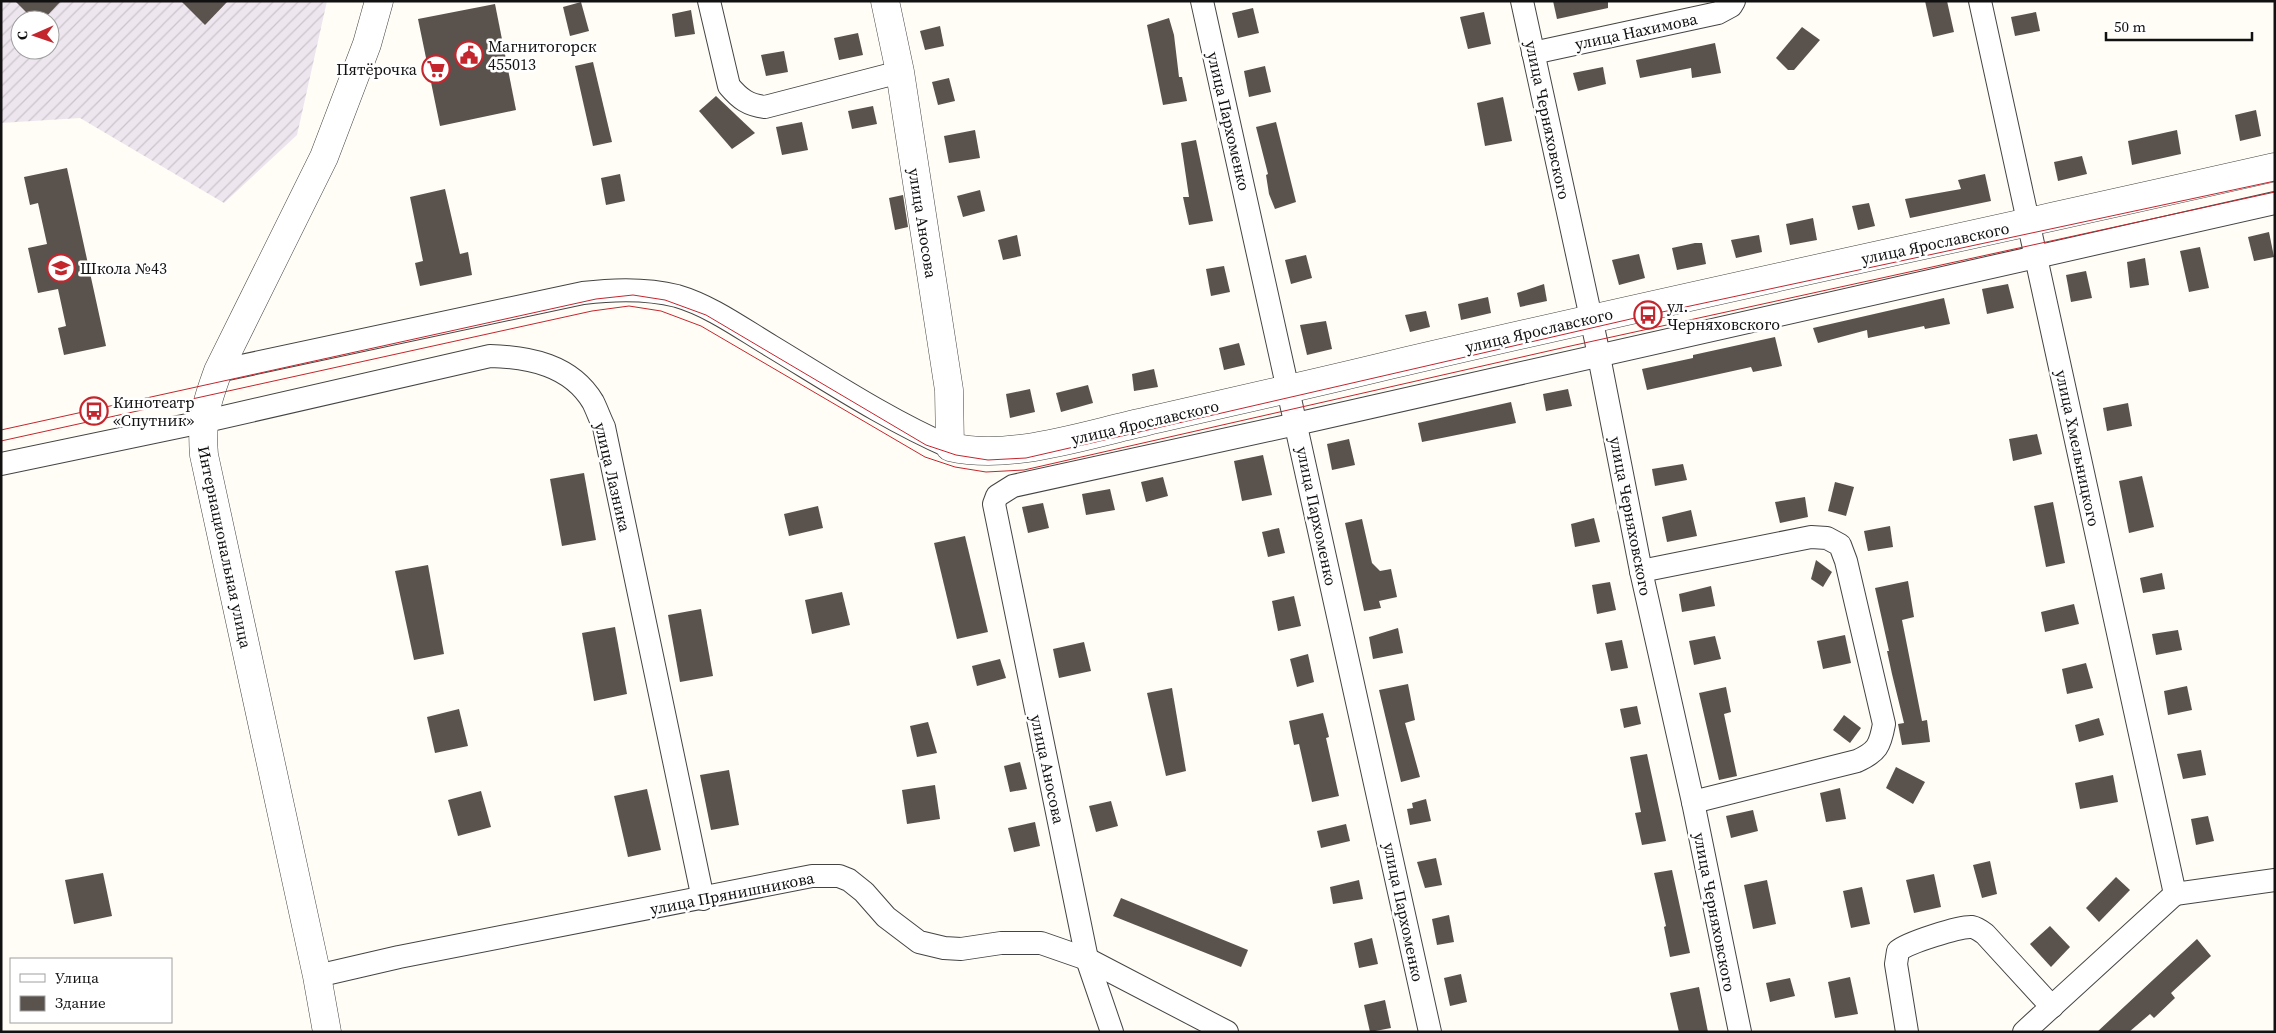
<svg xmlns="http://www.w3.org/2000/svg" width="2276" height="1033" viewBox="0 0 2276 1033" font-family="'Source Serif 4',serif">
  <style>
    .industrial { fill: url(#industrial-furrows); fill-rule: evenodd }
    .building { fill: #5a524d }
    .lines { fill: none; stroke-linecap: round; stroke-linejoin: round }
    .minor-casing { stroke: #444; stroke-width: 24 }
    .tertiary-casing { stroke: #444; stroke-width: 29 }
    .minor { stroke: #fff; stroke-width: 22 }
    .tertiary { stroke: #fff; stroke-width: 28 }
    .tram { stroke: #c4262e; stroke-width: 1 }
    .labels { text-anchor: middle; stroke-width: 5; stroke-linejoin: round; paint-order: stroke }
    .street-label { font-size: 16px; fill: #111; stroke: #fff }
    .poi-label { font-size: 16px; fill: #111; stroke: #fff; text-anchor: start }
  </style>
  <defs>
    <pattern id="industrial-furrows" width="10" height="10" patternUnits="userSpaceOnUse" patternTransform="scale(1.25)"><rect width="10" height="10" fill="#eee6ef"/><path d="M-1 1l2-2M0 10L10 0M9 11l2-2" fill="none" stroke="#cbc4cc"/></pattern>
  </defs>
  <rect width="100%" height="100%" fill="#fffdf5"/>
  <path class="industrial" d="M1,1H327L297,135L224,203L80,118L1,123ZM20,20H50V50H20Z"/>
  <g class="building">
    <polygon points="15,1 61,1 43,20 34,20"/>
    <polygon points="181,1 228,1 205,25"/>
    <polygon points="1553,1 1608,1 1608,8 1557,19"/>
    <polygon points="1925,1 1947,1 1954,32 1933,37"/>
    <polygon points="581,2 589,31 570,36 563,7"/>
    <polygon points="495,4 516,110 440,126 418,19"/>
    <polygon points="1253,8 1259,33 1238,38 1232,13"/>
    <polygon points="691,10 695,34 675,37 672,14"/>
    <polygon points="1484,12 1491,44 1468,49 1460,17"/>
    <polygon points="2036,12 2040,31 2015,36 2011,17"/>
    <polygon points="1169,18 1174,35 1179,77 1182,77 1187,101 1163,105 1147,25"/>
    <polygon points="940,26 944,46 925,50 920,31"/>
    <polygon points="1802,27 1820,40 1794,70 1788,70 1776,58"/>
    <polygon points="858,33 863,55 839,60 834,38"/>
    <polygon points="1715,43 1721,73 1692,78 1691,68 1640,78 1636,60"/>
    <polygon points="784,51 788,72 766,76 761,55"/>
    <polygon points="593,62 612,142 593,146 575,66"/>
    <polygon points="1265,66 1271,92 1249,97 1244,71"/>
    <polygon points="1603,67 1606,84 1578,91 1573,73"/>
    <polygon points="949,78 955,101 938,105 932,82"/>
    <polygon points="716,96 755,133 732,149 699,111"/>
    <polygon points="1503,97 1512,141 1485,146 1477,103"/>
    <polygon points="873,106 877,124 852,129 848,111"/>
    <polygon points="2256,110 2261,136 2240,141 2235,115"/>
    <polygon points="802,122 808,150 782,155 776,127"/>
    <polygon points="1276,122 1296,202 1275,209 1269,194 1266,175 1268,174 1256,127"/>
    <polygon points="975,130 980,158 949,163 944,136"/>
    <polygon points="2177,130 2181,154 2132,165 2128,141"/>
    <polygon points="1196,140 1213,221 1189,225 1183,197 1189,197 1181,143"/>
    <polygon points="2082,156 2087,174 2058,181 2054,162"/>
    <polygon points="67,168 106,346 64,355 58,328 66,326 58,289 38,293 28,248 47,244 38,203 30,205 24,177"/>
    <polygon points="620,174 625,201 606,205 601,178"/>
    <polygon points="1985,174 1991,201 1910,218 1905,199 1961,189 1958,180"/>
    <polygon points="445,189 460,254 468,252 472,275 420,286 415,263 423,261 410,197"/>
    <polygon points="980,190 985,211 963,217 957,196"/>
    <polygon points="903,195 908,227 895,230 889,198"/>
    <polygon points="1869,203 1875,226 1858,230 1852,206"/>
    <polygon points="1813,218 1817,240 1790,245 1786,224"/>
    <polygon points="2269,232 2274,257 2254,261 2248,237"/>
    <polygon points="1017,235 1021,256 1003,260 998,240"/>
    <polygon points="1759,235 1762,252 1736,258 1731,240"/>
    <polygon points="1695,243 1702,243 1706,264 1677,270 1672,248"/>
    <polygon points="2200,247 2209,288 2189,292 2180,251"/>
    <polygon points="1639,254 1645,278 1619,285 1612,260"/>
    <polygon points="1306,255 1312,278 1291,284 1285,260"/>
    <polygon points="2145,258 2149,285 2130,288 2127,262"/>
    <polygon points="1224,266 1230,292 1211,296 1206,269"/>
    <polygon points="2086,271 2092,298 2071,302 2066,275"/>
    <polygon points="1544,284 1547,301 1520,307 1517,293"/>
    <polygon points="2008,284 2014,308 1987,314 1982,289"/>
    <polygon points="1488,297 1491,313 1461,320 1458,304"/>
    <polygon points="1944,298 1950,324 1925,329 1924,326 1868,338 1867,330 1818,343 1813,328"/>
    <polygon points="1426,311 1430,327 1410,332 1405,315"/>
    <polygon points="1326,321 1332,349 1307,355 1300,325"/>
    <polygon points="1775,337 1782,366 1753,372 1751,367 1647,390 1642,369 1693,358 1693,355"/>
    <polygon points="1239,343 1245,365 1224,370 1219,348"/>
    <polygon points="1154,369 1158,387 1134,391 1132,374"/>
    <polygon points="1088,385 1093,403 1061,412 1056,393"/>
    <polygon points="1030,389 1035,412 1010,418 1006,394"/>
    <polygon points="1568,389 1572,406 1546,411 1543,394"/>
    <polygon points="1511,402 1516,423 1422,442 1418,423"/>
    <polygon points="2128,403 2132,426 2107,431 2103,408"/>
    <polygon points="2037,434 2042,454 2013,461 2009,439"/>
    <polygon points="1349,439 1355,465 1332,470 1327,444"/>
    <polygon points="1263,455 1272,495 1242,501 1234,461"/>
    <polygon points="1683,464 1687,480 1655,486 1652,469"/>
    <polygon points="584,473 596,540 562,546 550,479"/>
    <polygon points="2142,476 2154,527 2129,533 2119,481"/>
    <polygon points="1163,477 1168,496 1146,502 1141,482"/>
    <polygon points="1835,482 1854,487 1846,516 1828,511"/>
    <polygon points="1110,489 1115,510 1086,515 1082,494"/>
    <polygon points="1805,497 1808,517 1780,523 1775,502"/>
    <polygon points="2053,502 2065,563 2046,567 2034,506"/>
    <polygon points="1043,503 1049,528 1028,533 1022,507"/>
    <polygon points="818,506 823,528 789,536 784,514"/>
    <polygon points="1691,510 1697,536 1667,542 1662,517"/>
    <polygon points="1594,518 1600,542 1575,547 1571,524"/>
    <polygon points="1362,519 1372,563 1380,571 1391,569 1397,597 1379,601 1381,608 1364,611 1345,523"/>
    <polygon points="1890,526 1893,547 1868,551 1864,531"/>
    <polygon points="1279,528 1285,553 1268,557 1262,532"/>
    <polygon points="965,536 988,632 957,639 934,543"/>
    <polygon points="1816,560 1832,572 1823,587 1811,579"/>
    <polygon points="428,565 444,654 414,660 395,571"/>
    <polygon points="2162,573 2165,589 2143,593 2140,578"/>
    <polygon points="1908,581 1914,617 1902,620 1922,721 1927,720 1930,742 1902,745 1898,724 1904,723 1892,674 1887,651 1889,651 1875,588"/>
    <polygon points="1610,582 1616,610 1597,614 1592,585"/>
    <polygon points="1711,586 1715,606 1682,612 1679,594"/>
    <polygon points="842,592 850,625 812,634 805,600"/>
    <polygon points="1294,596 1301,626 1278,631 1272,601"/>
    <polygon points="2074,604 2079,624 2045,632 2041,612"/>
    <polygon points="701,609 713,676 680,682 668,615"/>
    <polygon points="615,627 627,694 594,701 582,633"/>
    <polygon points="1398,628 1403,653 1373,659 1369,637"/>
    <polygon points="2178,630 2182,650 2156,655 2152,634"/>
    <polygon points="1845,635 1851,663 1823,669 1817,641"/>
    <polygon points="1715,636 1721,659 1694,665 1689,641"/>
    <polygon points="1622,640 1628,668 1611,671 1605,643"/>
    <polygon points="1084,642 1091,671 1059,678 1053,649"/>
    <polygon points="1308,654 1314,682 1297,687 1290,659"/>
    <polygon points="1000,659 1006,678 977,686 972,666"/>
    <polygon points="2086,663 2093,688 2067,694 2062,669"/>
    <polygon points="1408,684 1415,720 1405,723 1420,777 1401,782 1379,690"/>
    <polygon points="2187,686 2192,710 2168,715 2164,691"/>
    <polygon points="1726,687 1731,712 1724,714 1737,776 1719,780 1699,693"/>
    <polygon points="1172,688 1186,771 1166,776 1147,693"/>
    <polygon points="1637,706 1641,724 1624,728 1620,709"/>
    <polygon points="459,709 468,746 435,753 427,717"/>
    <polygon points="1323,713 1329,737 1326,738 1339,796 1312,802 1299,744 1294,745 1289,721"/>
    <polygon points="1844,715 1861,728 1850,743 1833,730"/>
    <polygon points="2099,718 2104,735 2079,742 2075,725"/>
    <polygon points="928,722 937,753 917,757 910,726"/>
    <polygon points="2201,750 2206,775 2183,779 2177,754"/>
    <polygon points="1647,754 1666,841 1642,845 1635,813 1641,812 1630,757"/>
    <polygon points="1020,762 1027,789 1010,792 1004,766"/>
    <polygon points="1896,767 1925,782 1913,804 1886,788"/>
    <polygon points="729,770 739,825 711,830 700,775"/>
    <polygon points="2113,775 2118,802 2080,809 2075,783"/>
    <polygon points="935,785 940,819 907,824 902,790"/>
    <polygon points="1840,788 1846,819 1826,822 1820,793"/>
    <polygon points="647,789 661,850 628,857 614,796"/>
    <polygon points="481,791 491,827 458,836 448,800"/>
    <polygon points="1426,799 1431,821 1410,825 1407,809 1413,808 1412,803"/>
    <polygon points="1111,801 1118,826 1096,832 1089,806"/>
    <polygon points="1753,810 1758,831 1731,838 1726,816"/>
    <polygon points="2208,816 2214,841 2196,845 2191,819"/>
    <polygon points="1035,822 1040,846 1014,852 1008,828"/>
    <polygon points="1346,824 1350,841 1321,848 1317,831"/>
    <polygon points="1436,858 1442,885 1425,888 1417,862"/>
    <polygon points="1990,861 1997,894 1982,898 1973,865"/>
    <polygon points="1672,870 1690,953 1670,957 1664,927 1666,926 1654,873"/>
    <polygon points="103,873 112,916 74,924 65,880"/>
    <polygon points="1934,874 1941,907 1914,913 1906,880"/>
    <polygon points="2116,877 2130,890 2099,922 2086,908"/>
    <polygon points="1359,880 1363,899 1333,904 1330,887"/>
    <polygon points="1767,880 1776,924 1753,929 1744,885"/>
    <polygon points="1862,887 1870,924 1851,928 1843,891"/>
    <polygon points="1121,898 1248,950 1241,967 1113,916"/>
    <polygon points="1449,915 1454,942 1437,945 1432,919"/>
    <polygon points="2050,926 2070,947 2051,967 2030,944"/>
    <polygon points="1372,938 1378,964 1359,968 1354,943"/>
    <polygon points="2197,939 2211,956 2171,993 2175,998 2154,1018 2150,1014 2129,1032 2097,1032"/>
    <polygon points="1461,974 1467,1002 1450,1006 1444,978"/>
    <polygon points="1850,977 1858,1014 1835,1018 1828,982"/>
    <polygon points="1790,978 1795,996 1770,1002 1766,983"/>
    <polygon points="1699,987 1708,1032 1679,1032 1670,993"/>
    <polygon points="1385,1000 1391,1028 1370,1032 1364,1005"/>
  </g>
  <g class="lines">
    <g class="minor-casing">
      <g id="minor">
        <path d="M709,1L729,86C740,99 748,105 765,107L900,72"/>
        <polyline points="1202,1 1430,1032"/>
        <polyline points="1522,1 1596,341 1641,571 1693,802 1740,1032"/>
        <polyline points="1980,1 2175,894"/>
        <polyline points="1533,53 1718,13 1731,6 1734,1"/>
        <path d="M218,371L583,293C615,289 646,288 677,296C711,306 741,328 771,346C829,381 888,420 950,447"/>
        <path d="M1,464L202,422L490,356C529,357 571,365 593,402C597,410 600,419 604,427L703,899"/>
        <path d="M1641,571L1811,537L1827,538L1840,545L1846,561L1884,724C1880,746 1877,752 1857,761L1693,802"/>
        <polyline points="2175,894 2275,880"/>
        <polyline points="317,976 399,957 812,876 839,876 849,880 864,892 886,917 919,942 944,948 961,949 1001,943 1041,943 1087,959 1227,1032"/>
        <polyline points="1112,1032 1087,959 994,504 997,496 1013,486 1296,424 2275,203"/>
        <path d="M1907,1032L1896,964L1898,951C1907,943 1960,926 1972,927C1977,928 1981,931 1985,934L2052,1007"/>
        <polyline points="2024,1032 2175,894"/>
      </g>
    </g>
    <g class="tertiary-casing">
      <g id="tertiary">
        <path d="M885,1L900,72L949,390L950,447C1011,461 1084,435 1144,422C1226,403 1308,385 1390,365C1684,296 1980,234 2275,167"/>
        <path d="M327,1032L317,976L204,455C201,420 206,404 218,371L324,157L367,44L379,1"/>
      </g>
    </g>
    <use href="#minor" class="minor"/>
    <use href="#tertiary" class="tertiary"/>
    <g class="tram">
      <polyline points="1,430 596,299 633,295 665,300 706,315 926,445 956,455 988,460 1026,458 1648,315 2275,181"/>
      <polyline points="1,441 592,311 629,306 661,311 701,326 925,457 955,467 986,472 1024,470 1566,347 2275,192"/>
    </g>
  </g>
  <defs>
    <g id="civic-ring" transform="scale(1.4375)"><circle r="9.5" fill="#fff" stroke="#c4262e" stroke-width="1.5"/><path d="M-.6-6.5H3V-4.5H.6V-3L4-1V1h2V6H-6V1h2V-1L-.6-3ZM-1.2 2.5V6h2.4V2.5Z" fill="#c4262e"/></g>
    <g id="supermarket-ring" transform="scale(1.4375)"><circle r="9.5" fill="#fff" stroke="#c4262e" stroke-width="1.5"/><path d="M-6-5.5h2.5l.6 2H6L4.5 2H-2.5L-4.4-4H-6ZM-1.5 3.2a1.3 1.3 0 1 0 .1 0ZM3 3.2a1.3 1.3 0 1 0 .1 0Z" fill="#c4262e"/></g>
    <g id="school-ring" transform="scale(1.4375)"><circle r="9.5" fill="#fff" stroke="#c4262e" stroke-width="1.5"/><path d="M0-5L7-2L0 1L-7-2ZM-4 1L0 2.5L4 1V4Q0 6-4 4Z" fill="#c4262e"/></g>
    <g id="bus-ring" transform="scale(1.4375)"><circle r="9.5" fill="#fff" stroke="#c4262e" stroke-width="1.5"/><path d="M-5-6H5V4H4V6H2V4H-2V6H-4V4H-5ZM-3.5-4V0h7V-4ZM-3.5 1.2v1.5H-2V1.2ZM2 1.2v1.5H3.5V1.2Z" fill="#c4262e"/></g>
  </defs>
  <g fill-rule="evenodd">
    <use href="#civic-ring" x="469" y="55"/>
    <use href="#supermarket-ring" x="436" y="69"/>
    <use href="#school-ring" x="61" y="268"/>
    <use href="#bus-ring" x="1648" y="315"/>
    <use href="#bus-ring" x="94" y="411"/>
  </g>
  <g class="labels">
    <g class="street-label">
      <text transform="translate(1636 31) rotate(-12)" y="6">улица Нахимова</text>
      <text transform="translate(1548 120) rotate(78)" y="6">улица Черняховского</text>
      <text transform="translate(1229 121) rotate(77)" y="6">улица Пархоменко</text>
      <text transform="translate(923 223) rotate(81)" y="6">улица Аносова</text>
      <text transform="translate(1935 243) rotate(-12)" y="6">улица Ярославского</text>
      <text transform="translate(1539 330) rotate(-13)" y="6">улица Ярославского</text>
      <text transform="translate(1145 422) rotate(-13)" y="6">улица Ярославского</text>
      <text transform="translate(2078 448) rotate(78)" y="6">улица Хмельницкого</text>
      <text transform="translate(613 477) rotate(77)" y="6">улица Лазника</text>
      <text transform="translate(1317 516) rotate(78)" y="6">улица Пархоменко</text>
      <text transform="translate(1631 516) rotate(79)" y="6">улица Черняховского</text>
      <text transform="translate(225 547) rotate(78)" y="6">Интернациональная улица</text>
      <text transform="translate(1048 769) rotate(78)" y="6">улица Аносова</text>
      <text transform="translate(732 893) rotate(-11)" y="6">улица Прянишникова</text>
      <text transform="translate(1404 912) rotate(78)" y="6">улица Пархоменко</text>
      <text transform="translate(1715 912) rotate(79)" y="6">улица Черняховского</text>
    </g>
    <g class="poi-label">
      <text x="488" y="52">Магнитогорск<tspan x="488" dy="18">455013</tspan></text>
      <text x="417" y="75" text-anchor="end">Пятёрочка</text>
      <text x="80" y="274">Школа №43</text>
      <text x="1667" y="312">ул.<tspan x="1667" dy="18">Черняховского</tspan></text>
      <text x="113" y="408">Кинотеатр<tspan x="113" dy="18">«Спутник»</tspan></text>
    </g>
  </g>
  <rect width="2276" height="1033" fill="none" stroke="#111111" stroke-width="5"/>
  <rect x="10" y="958" width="162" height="65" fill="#ffffff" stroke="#a0a0a0"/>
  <rect x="20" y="974" width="25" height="8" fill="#ffffff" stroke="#a0a0a0"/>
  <text x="55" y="983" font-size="15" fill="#111111">Улица</text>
  <rect x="20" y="996" width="25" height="15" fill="#5a524d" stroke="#a0a0a0"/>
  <text x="55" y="1008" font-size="15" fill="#111111">Здание</text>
  <g transform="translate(35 35) rotate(268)"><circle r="24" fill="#ffffff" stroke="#a0a0a0"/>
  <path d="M0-4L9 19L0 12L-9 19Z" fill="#c4262e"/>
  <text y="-8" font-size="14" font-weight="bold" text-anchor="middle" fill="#111111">С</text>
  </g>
  <path d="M2106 32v8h146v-8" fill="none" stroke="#111111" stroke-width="2.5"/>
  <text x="2114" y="32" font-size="15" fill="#111111" stroke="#ffffff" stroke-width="4" paint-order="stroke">50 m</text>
</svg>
